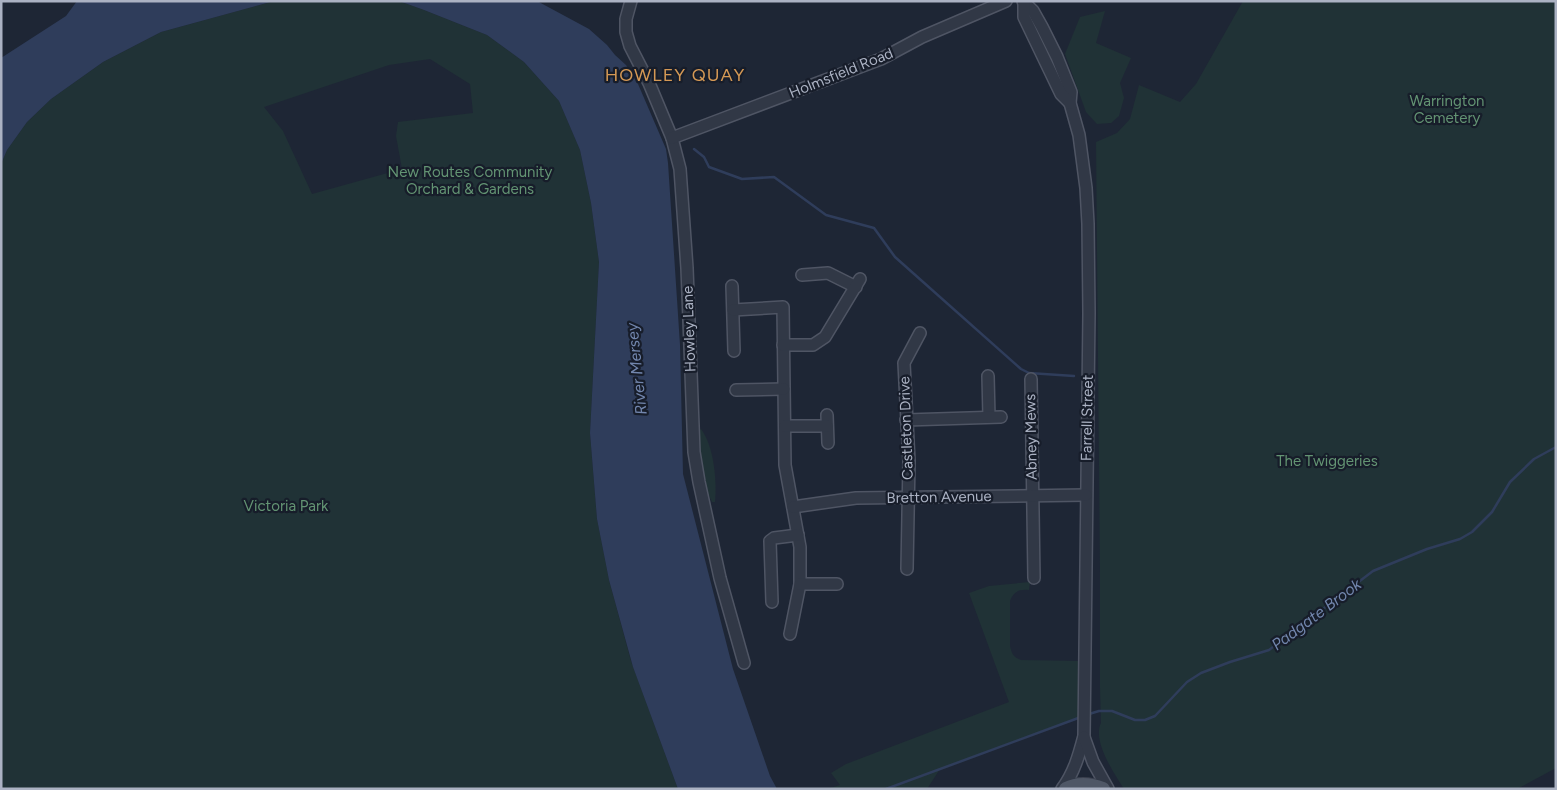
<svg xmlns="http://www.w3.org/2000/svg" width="1557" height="790" viewBox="0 0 1557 790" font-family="Figtree,sans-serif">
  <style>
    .green { fill: #203236; fill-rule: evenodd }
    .water { fill: #2f3d5b }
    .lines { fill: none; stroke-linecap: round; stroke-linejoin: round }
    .stream { stroke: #2f3d5b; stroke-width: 2.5 }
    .minor-casing { stroke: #4f5564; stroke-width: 14 }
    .major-casing { stroke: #3b414f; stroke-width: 16 }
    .minor { stroke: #313846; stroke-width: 11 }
    .major { stroke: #4f5766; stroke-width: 14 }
    .labels { text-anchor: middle; stroke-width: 4.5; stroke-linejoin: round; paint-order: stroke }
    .street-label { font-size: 15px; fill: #abb2c3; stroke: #171d2a }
    .park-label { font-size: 15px; fill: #639473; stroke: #171d2a }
    .water-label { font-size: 16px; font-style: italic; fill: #7286ad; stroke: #171d2a }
    .quarter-label { font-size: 18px; letter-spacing: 1px; fill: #d59955; stroke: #171d2a }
  </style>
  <rect width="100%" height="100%" fill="#1e2635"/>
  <g class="green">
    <path d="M274,1H399L424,10L487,35L524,62L559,101L580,150L591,203L599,262L590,433L597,519L609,580L631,661L678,789H1V163L7,150L27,122L51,99L103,62L161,32ZM430,59L470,84L473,113L398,122L396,136L402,169L312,194L283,131L264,107L389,65Z"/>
    <path d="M1243,1H1556V768L1517,789H1124C1114,773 1092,741 1101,723L1100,688V572L1096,142L1117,133L1130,119L1139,85L1180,102L1196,84Z"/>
    <polygon points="1105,11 1096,43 1131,58 1120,83 1124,98 1119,116 1111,123 1097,124 1086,112 1065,54 1080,17"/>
    <path d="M701,429C714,446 717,481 715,502H712C701,480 697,455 699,431Z"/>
    <path d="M1030,582L1029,590C1019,589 1013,592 1010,601V646C1012,654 1013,657 1021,660L1080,661L1079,718L940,769L927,789H827L840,785L831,773L846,764L1009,702L969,593L989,586Z"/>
  </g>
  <g class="water">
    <polygon points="77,1 274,1 161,32 103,62 51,99 27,122 7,150 1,164 1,58 66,16"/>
    <polygon points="399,1 537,1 589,29 607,45 615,55 626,65 638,84 666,149 668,163 680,345 683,474 733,669 770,776 777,789 678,789 633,667 609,580 597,519 590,433 599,262 591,203 580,150 559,101 524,62 487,35 424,10"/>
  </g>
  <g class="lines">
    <g class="stream">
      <polyline points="694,149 704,157 709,167 742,179 774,177 826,215 874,228 895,257 1021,369 1029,373 1074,376"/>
      <polyline points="1089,714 1099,711 1112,711 1135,720 1145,720 1155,716 1187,682 1201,673 1230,662 1269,650 1373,571 1427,549 1460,539 1472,532 1492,512 1510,482 1534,459 1556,447"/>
      <polyline points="886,789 1081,717"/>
    </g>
    <g class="minor-casing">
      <g id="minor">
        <polyline points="631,1 626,19 626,32 630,46 649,83 672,138 680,169 687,268 694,452 699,482 720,578 744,663"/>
        <path d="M1023,1L1033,11L1042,27L1057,57L1071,92L1070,103L1079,135L1086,188L1088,224L1089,313L1084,736C1079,755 1074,773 1062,789"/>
        <polyline points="1024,3 1024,17 1061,94 1070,103"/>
        <polyline points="672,138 881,59 922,37 1006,1"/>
        <polyline points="802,275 828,273 856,287"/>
        <polyline points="732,286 734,351"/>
        <polyline points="733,310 783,307 785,465 800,547 800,584 790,634"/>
        <polyline points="783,345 813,345 825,337 860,279"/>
        <polyline points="988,376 989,417"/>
        <polyline points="1031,379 1034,578"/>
        <polyline points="736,390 784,389"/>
        <polyline points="827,415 828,443"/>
        <polyline points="906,420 1001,417"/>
        <polyline points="785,426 827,426"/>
        <polyline points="793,507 856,498 1086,495"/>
        <polyline points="907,569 909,461 904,363 920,333"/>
        <polyline points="800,584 837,584"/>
        <polyline points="772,602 770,541 774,538 798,535"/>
        <polyline points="1084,737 1093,762 1108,789"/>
      </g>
    </g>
    <g class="major-casing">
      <path id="major" d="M1066,789C1078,783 1090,784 1103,789"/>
    </g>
    <use href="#minor" class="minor"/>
    <use href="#major" class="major"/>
  </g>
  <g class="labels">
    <g class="street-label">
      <text transform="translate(841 73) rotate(-22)" y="5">Holmsfield Road</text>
      <text transform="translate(689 329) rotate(-92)" y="5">Howley Lane</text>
      <text transform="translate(1087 418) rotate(-89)" y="5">Farrell Street</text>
      <text transform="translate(906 428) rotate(-92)" y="5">Castleton Drive</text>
      <text transform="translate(1031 437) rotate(-91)" y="5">Abney Mews</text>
      <text transform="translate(939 497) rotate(-1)" y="5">Bretton Avenue</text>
    </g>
    <g class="park-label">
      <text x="1447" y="106">Warrington<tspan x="1447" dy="17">Cemetery</tspan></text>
      <text x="470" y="177">New Routes Community<tspan x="470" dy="17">Orchard &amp; Gardens</tspan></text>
      <text x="1327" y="466">The Twiggeries</text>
      <text x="286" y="511">Victoria Park</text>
    </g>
    <g class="water-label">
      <text transform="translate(636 369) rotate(-96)" y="6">River Mersey</text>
      <text transform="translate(1316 614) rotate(-37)" y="6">Padgate Brook</text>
    </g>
    <g class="quarter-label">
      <text x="675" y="81">HOWLEY QUAY</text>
    </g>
  </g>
  <rect width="1557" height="790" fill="none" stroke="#abb2c3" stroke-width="5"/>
</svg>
